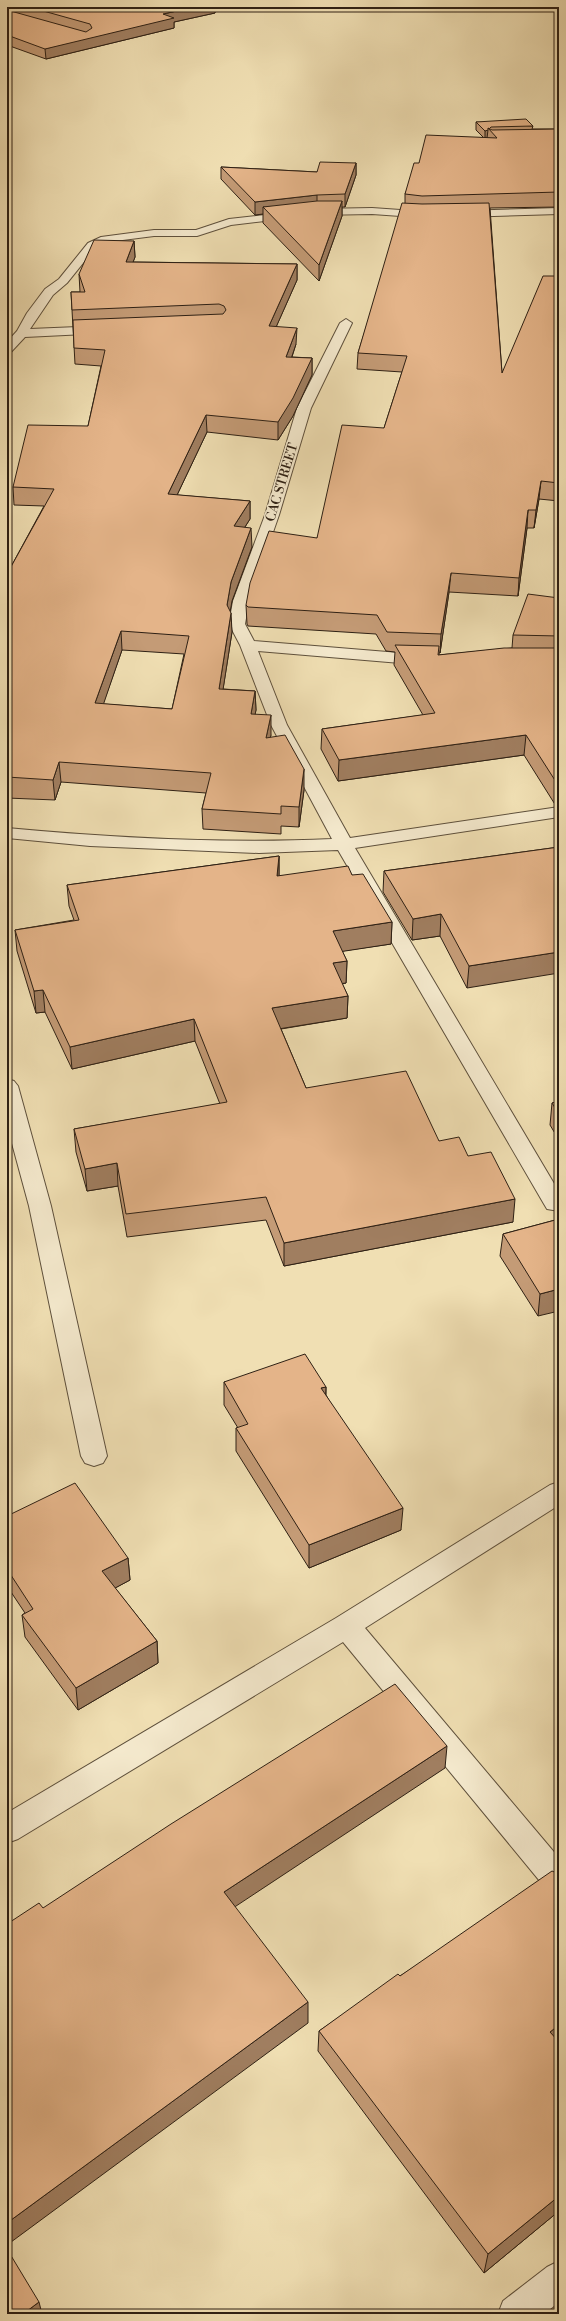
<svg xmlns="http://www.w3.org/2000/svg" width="566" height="2321" viewBox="0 0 566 2321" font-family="'Libre Bodoni',serif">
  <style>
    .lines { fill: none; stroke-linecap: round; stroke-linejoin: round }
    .minor-casing { stroke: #5e503c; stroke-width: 2 }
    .minor { fill: #f5eace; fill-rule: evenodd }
    .wall { fill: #c49b76; stroke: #2e2014; fill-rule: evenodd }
    .shaded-wall { fill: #a07e60; stroke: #2e2014 }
    .building { fill: #e4b489; stroke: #2e2014; fill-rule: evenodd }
    .labels { text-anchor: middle; stroke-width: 3; stroke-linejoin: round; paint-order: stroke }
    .far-street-label { font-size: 13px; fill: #2e2014; stroke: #f5eace }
  </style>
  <rect width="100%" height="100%" fill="#f0dfb3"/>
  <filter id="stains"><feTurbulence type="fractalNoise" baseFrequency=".005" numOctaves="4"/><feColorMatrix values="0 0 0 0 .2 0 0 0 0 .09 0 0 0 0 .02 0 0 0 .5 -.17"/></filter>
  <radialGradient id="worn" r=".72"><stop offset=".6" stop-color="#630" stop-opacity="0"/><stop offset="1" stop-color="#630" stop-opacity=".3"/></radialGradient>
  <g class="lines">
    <g class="minor-casing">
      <g id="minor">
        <polygon points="372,208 429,212 434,215 429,218 372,214 317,215 231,225 197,236 154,236 107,242 96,247 67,283 53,295 30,329 102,326 106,327 108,330 106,333 25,337 11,352 7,353 7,342 17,331 27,313 45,289 59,279 88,243 101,237 154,230 196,230 229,219 317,209"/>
        <polygon points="559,208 559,214 461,217 456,214 461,211"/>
        <path d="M346,319L352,323L311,408L279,515L249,601L245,624L254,641L424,655L430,657L432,660L430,663L424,665L258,651L287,725L350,838L559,807V817L355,848L559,1192V1211L547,1209L544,1204L338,850L259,853L90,846L7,838V828C115,838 224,844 332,839L271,725L240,645L229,624L233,601L265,515L297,408L340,323Z"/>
        <polygon points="7,1079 14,1081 18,1086 51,1206 107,1456 103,1463 94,1466 85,1463 81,1456 29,1206 7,1125"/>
        <polygon points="559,1482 559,1505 365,1628 559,1858 559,1895 548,1891 343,1642 18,1839 7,1843 7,1813 336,1618 550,1485"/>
        <polygon points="559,2261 559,2302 544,2314 498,2314 503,2301 547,2267"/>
      </g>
    </g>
    <use href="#minor" class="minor"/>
  </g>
  <g class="wall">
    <polygon points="7,7 215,7 215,13 174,22 174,28 46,59 7,45"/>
    <polygon points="476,122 533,126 532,129 559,129 559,207 490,208 502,373 559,273 559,501 539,499 534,528 527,528 518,596 449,592 440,653 439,653 439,655 512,648 513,635 559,598 559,806 556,806 524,755 338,781 321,749 322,729 423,715 394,665 395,652 386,651 376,634 248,626 247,624 246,605 317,538 384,428 402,372 357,369 358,353 405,203 405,194 419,163 483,137 476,130"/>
    <polygon points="356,163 356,175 345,207 342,207 342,216 319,281 263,223 263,214 255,215 221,179 221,167 317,172"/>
    <path d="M134,241L135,257L133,262L297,264V280L276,327L296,344L292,357L312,358V375L293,416L278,440L207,432L177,495L250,501V519L245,527L252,547L232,601L230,610L232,632L223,689L255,691L256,710L255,714L271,735L270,737L304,790L299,827L281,826V834L203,829L202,809L206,793L61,782L55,800L7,798V574L44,506L14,505L13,487L88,426L101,366L75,364L71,292H80L79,274ZM122,650L184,654L172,709L103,704Z"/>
    <polygon points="559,847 467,988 440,936 412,940 383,892 384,871"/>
    <polygon points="279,856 279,876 352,875 392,922 391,944 342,951 347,961 346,983 342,984 348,996 347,1018 281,1029 306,1088 439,1141 468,1156 513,1222 284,1266 266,1220 127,1237 118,1186 87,1191 76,1152 74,1129 220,1104 195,1041 72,1069 45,1012 36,1013 17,951 15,930 74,920 69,906 67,885"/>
    <polygon points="559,1101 559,1140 550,1125 552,1103"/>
    <polygon points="559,1219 538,1316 500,1256 503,1234"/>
    <polygon points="224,1382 326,1387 326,1395 401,1530 309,1568 236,1451 236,1428 238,1428 224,1405"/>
    <polygon points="7,1516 128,1558 130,1580 115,1588 157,1641 158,1663 78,1710 25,1637 22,1615 25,1613 7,1586"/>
    <polygon points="559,1874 559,2211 484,2273 318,2051 319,2031 400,1976"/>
  </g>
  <g class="shaded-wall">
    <polygon points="195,7 215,7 215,13 174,22 174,28 46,59 45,49 163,14"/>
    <polygon points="488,130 487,138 485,140 485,131"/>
    <polygon points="356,163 356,175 345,207 345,194"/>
    <polygon points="317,195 317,208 263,207 263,214 255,215 255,202"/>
    <polygon points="342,201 342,216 319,281 319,265"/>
    <polygon points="134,241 135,257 127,278 126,262"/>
    <polygon points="297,264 297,280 269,343 269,326"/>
    <polygon points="297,328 296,344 286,374 286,357"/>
    <polygon points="312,358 312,375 293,416 278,440 278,422"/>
    <polygon points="206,415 207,432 169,512 168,494"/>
    <polygon points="541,481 539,499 534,528 536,510"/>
    <polygon points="250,501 250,519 234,544 234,526"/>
    <polygon points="528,510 527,528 518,596 519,578"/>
    <polygon points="251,528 252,547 232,601 228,624 227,605 231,582"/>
    <polygon points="451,573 449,592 440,653 441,634"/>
    <polygon points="231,613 232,632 220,709 219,689"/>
    <polygon points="121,631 122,650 97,723 95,703"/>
    <polygon points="255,691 256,710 251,734 251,714"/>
    <polygon points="271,715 271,735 266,758 266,738"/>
    <polygon points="526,735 524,755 338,781 339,760"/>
    <polygon points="59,762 61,782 55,800 53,780"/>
    <polygon points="304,769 304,790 299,827 299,807"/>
    <polygon points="279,856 279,877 277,876"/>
    <polygon points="441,914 440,936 412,940 413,919"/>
    <polygon points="392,922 391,944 332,953 333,931"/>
    <polygon points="559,952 559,973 467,988 469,966"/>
    <polygon points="347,961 346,983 332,985 333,963"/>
    <polygon points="43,990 45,1012 36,1013 34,991"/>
    <polygon points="348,996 347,1018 272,1030 272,1008"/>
    <polygon points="194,1019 195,1041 72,1069 70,1047"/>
    <polygon points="117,1163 118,1186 87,1191 85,1169"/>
    <polygon points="515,1199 513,1222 284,1266 284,1243"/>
    <polygon points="559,1289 559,1311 538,1316 540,1294"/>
    <polygon points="326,1387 325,1409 321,1388"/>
    <polygon points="403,1508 401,1530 309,1568 309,1545"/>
    <polygon points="128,1558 130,1580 104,1594 102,1571"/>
    <polygon points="157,1641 158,1663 78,1710 76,1688"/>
    <polygon points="447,1746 445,1768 224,1914 224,1892"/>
    <polygon points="308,2002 308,2023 7,2245 7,2223"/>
    <polygon points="559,2025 559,2043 550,2032"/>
    <polygon points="559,2196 559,2211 484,2273 488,2254"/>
    <polygon points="39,2302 42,2314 23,2314"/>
  </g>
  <g class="building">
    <polygon points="29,7 195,7 163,14 174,18 45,49 7,35 7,10 86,32 92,28 90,24"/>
    <polygon points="526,119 533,126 491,127 489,129 488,128 488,130 485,131 476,122"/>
    <polygon points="488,128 492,130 559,129 559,192 422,196 405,194 414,163 419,163 426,135 497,138"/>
    <polygon points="320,162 356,163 345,194 317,195 255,202 221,167 317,172"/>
    <polygon points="317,201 342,201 319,265 263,207"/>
    <polygon points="402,203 422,204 489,203 502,373 543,276 557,276 559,273 559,483 541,481 536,510 528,510 519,578 451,573 441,634 387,632 377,615 248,607 246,605 250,583 269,531 317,538 342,425 384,428 407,356 358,353"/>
    <path d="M94,240L134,241L126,262L297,264L269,326L297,328L286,357L312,358L293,398L278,422L206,415L168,494L250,501L234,526L251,528L231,582L227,605L231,613L219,689L255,691L251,714L271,715L266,738L285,735L304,769L299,807L281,806V814L202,809L211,773L59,762L53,780L7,777V574L54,489L13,487L28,425L88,426L105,350L74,348L73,320L223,314L226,310L224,306L219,304L72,310L71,292H85L79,274ZM121,631L189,636L172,709L95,703Z"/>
    <polygon points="528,594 559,598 559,636 513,635"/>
    <polygon points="395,645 439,646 438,655 504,648 559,648 559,785 558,785 526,735 339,760 322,729 435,713"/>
    <polygon points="559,847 559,952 469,966 441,914 413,919 384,871"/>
    <polygon points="279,856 277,876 348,866 352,875 363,874 392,922 333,931 347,961 333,963 348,996 272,1008 306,1088 406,1071 439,1141 459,1137 468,1156 491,1152 515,1199 284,1243 266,1197 126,1214 117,1163 85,1169 74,1129 227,1102 194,1019 70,1047 43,990 34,991 15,930 79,920 67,885"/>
    <polygon points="559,1101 559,1114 552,1103"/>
    <polygon points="559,1219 559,1289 540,1294 503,1234"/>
    <polygon points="305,1354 326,1387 321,1388 403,1508 309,1545 236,1428 248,1424 224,1382"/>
    <polygon points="75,1483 128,1558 102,1571 157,1641 76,1688 22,1615 33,1609 7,1569 7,1516"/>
    <polygon points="395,1684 447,1746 224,1892 308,2002 7,2223 7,1924 39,1903 43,1908 171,1824"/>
    <polygon points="552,1871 559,1874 559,2025 550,2032 559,2042 559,2196 488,2254 319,2031 398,1974 400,1976"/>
    <polygon points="7,2249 39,2302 23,2314 7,2314"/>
  </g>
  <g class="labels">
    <g class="far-street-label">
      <text transform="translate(281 482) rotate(-73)" y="5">CAC STREET</text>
    </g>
  </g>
  <rect width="566" height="2321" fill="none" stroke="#f0dfb3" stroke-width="24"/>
  <rect x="8" y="8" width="550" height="2305" fill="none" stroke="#2e2014" stroke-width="2"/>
  <rect x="12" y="12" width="542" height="2297" fill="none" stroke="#2e2014"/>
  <rect width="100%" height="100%" filter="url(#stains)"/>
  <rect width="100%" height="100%" fill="url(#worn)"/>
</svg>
